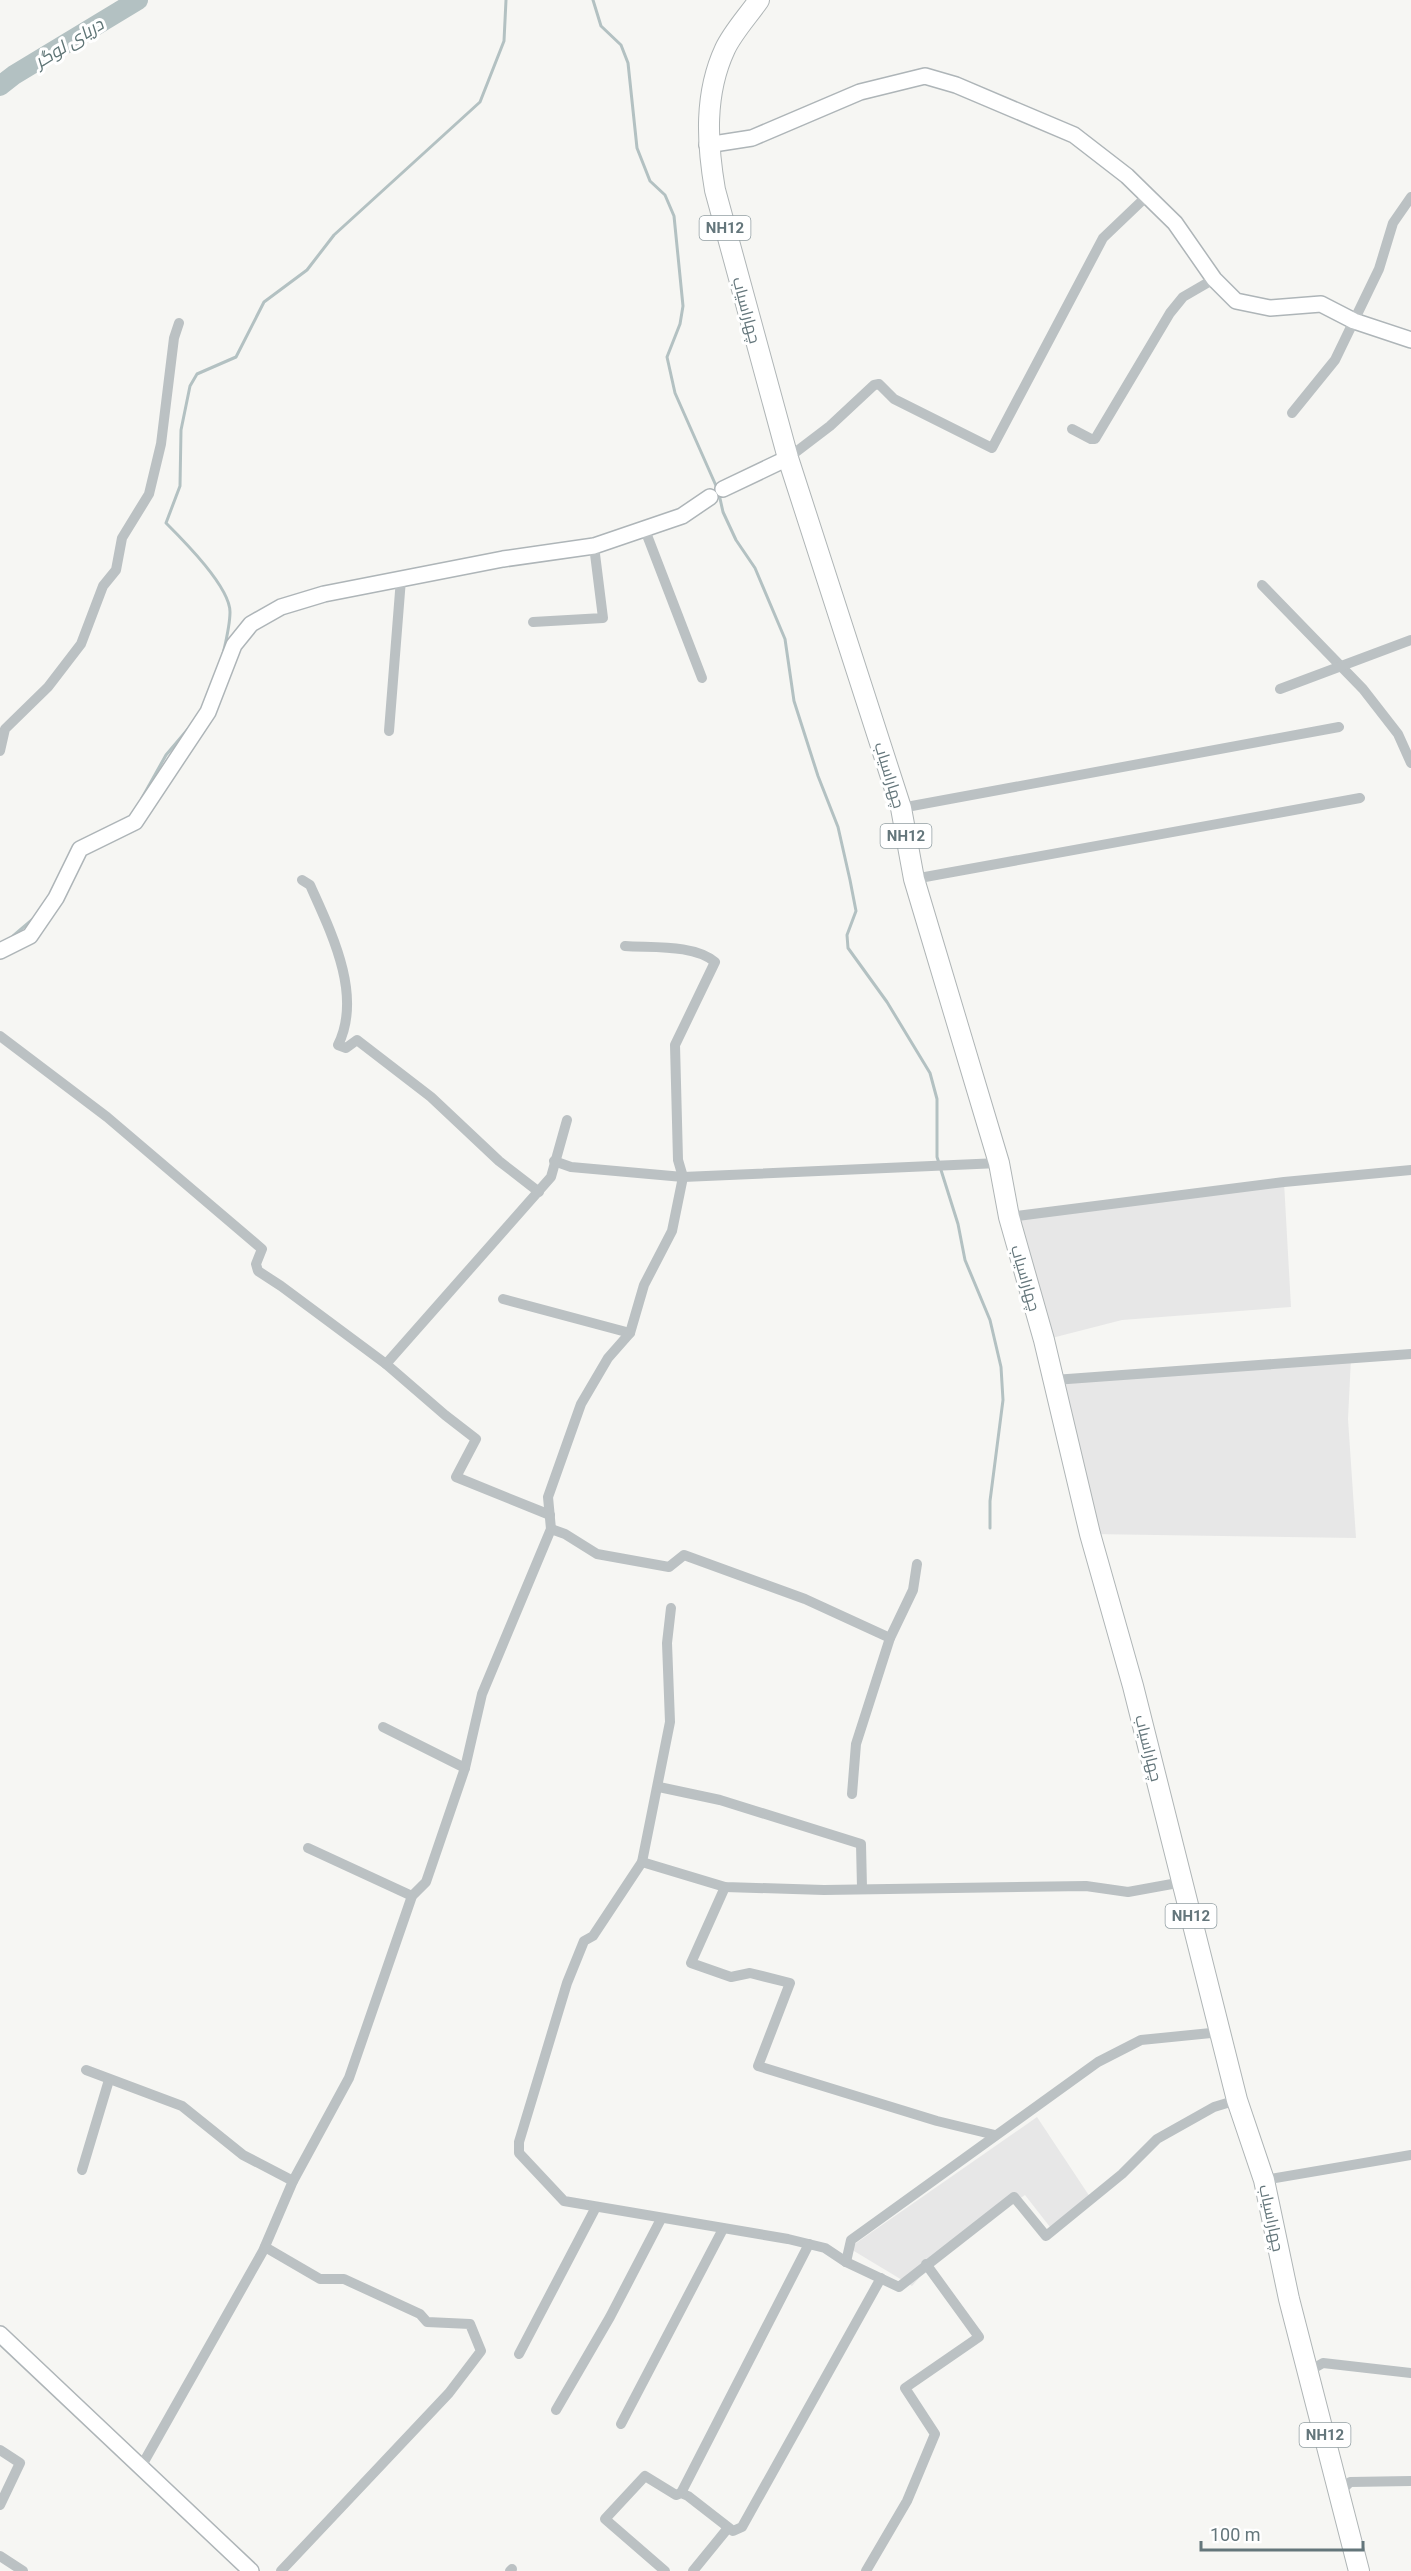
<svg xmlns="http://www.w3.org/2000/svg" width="1411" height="2571" viewBox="0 0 1411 2571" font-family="Roboto,Cairo,sans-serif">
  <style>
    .built { fill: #e7e7e7 }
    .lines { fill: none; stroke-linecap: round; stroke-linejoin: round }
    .stream { stroke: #b3c1c2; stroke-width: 3 }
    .river { stroke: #b3c1c2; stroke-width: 20 }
    .secondary-casing { stroke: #aeb5b8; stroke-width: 18 }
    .highway-casing { stroke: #afb5b6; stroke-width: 22 }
    .street { stroke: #bbc1c3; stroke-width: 10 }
    .secondary { stroke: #fff; stroke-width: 15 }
    .highway { stroke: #fff; stroke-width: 20 }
    .labels { text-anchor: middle; stroke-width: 6; stroke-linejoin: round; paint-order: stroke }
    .shield { fill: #fff; stroke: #929fa3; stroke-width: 1.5 }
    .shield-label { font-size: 15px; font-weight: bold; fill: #64767b }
    .street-label { font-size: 16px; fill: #64767b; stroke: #fff }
    .water-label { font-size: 18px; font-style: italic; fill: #5f7576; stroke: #fff }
  </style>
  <rect width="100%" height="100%" fill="#f6f6f3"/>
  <g class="built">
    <polygon points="1284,1182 1291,1307 1122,1320 1044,1340 1009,1217"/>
    <polygon points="1351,1358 1348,1419 1356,1538 1090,1534 1054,1380"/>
    <polygon points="1037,2117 1090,2197 1050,2227 1025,2195 939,2255 912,2286 849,2248"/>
  </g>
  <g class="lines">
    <g class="stream">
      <polyline points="593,0 601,26 621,45 628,63 637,148 650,181 665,195 674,216 683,306 680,324 667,357 675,393 717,488"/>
      <polyline points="719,494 723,512 736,540 755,568 785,639 794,701 818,776 838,827 850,880 856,911 847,935 848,948 887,1002 930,1073 937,1099 937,1157 939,1163"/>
      <path d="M223,654C226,641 230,625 230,612C230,587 184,541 166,523L180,486L181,430L190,386L197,374L236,357L264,302L307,270L334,235L480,102L504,41L506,0"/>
      <polyline points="142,798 166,755 188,729"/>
      <polyline points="13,936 33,919"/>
      <polyline points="941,1170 958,1224 965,1260 990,1320 1001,1367 1003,1400 990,1501 990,1528"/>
    </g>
    <polyline class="river" points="0,86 14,75 138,0"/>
    <g class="secondary-casing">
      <g id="secondary">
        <polyline points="707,145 752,138 860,92 925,76 956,85 1074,135 1127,176 1175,223 1214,279 1236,301 1270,308 1321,304 1354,321 1411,340"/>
        <polyline points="723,489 788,458"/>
        <polyline points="0,951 30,936 56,898 80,849 135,822 208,712 234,645 251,624 281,607 324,594 503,559 594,546 682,516 710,497"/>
        <polyline points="0,2334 251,2571"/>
      </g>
    </g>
    <g class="highway-casing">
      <path id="highway" d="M759,0C748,16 733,32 725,49C704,94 707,143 715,190L788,458L901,808L914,879L999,1163L1009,1217L1044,1340L1090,1534L1133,1686L1237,2100L1264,2180L1289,2299L1359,2571"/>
    </g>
    <g class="street">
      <polyline points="1292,413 1335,360 1379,269 1393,223 1411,197"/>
      <polyline points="1072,429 1091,439 1095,439 1170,313 1183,297 1214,279"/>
      <polyline points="788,458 830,426 874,385 879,384 894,399 992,448 1103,238 1147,196"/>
      <polyline points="645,530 702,678"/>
      <polyline points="1262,585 1363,689 1398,734 1411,763"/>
      <polyline points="533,622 603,618 594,546"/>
      <polyline points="1280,689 1411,640"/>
      <polyline points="389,731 401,579"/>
      <polyline points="0,751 5,729 48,687 81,644 103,586 116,570 122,538 149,494 161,444 174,338 179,323"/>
      <polyline points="901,808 1339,727"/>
      <polyline points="914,879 1360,798"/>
      <path d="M302,880L310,885C331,932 363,995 338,1045L346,1048L357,1040L431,1097L499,1161L539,1192"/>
      <polyline points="0,1036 107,1117 262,1249 256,1264 258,1271 281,1286 386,1364 445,1415 476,1439 456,1477 550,1515"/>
      <polyline points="554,1161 571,1167 683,1177 999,1163"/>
      <polyline points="1009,1217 1284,1182 1411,1170"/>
      <polyline points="503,1299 630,1333"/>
      <polyline points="386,1364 551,1177 567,1120"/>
      <polyline points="1054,1380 1411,1354"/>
      <polyline points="551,1529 565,1534 597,1554 669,1567 684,1555 805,1599 890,1638"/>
      <polyline points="671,1608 667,1643 670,1722 642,1862 593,1936 584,1941 567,1983 519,2142 519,2153 564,2201 788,2239 825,2248 846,2262 899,2287 1014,2197 1046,2236 1122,2174 1157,2139 1214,2107 1237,2100"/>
      <polyline points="383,1727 465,1768"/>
      <polyline points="659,1787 720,1800 861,1844 862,1888"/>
      <polyline points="852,1794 856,1744 890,1638 913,1590 917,1564"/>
      <polyline points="308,1848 412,1896"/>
      <polyline points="642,1862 725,1887 824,1890 1086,1886 1128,1892 1183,1882"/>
      <polyline points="725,1887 691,1963 731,1977 750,1973 790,1983 758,2066 937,2121 995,2135"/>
      <polyline points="86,2070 182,2106 243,2155 293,2181"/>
      <polyline points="82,2170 109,2080"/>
      <polyline points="1264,2180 1411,2155"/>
      <polyline points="265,2247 320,2279 344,2279 420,2314 427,2322 470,2324 481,2351 449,2393 281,2571"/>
      <polyline points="846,2262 851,2240 1098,2062 1141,2040 1221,2032"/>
      <polyline points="519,2354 596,2207"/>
      <polyline points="1309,2371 1323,2363 1411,2373"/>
      <polyline points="556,2410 610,2317 661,2219"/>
      <polyline points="621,2424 723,2229"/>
      <polyline points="0,2450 20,2463 0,2505"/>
      <path d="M141,2467L263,2251L293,2181L349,2078L412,1896L426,1882L465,1768L482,1694L551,1529L548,1497L581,1404L608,1358L630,1333L644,1285L672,1231L683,1177L678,1160L675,1045L715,962C694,944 652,948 625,946"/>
      <polyline points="1340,2492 1350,2482 1411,2481"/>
      <polyline points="681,2493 809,2244"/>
      <polyline points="0,2556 23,2571"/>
      <polyline points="510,2571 512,2569"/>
      <polyline points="665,2571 605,2519 645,2476 676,2495 681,2493 688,2496 733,2531 742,2527 881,2278"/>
      <polyline points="693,2571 728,2528"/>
      <polyline points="866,2571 907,2501 935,2434 905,2388 979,2337 926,2264"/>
    </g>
    <use href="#secondary" class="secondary"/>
    <use href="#highway" class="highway"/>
  </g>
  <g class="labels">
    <g class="shield">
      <rect x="699.5" y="216" width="51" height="24" rx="4.5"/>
      <rect x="880.5" y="824" width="51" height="24" rx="4.5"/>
      <rect x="1165.5" y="1904" width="51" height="24" rx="4.5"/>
      <rect x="1299.5" y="2423" width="51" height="24" rx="4.5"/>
    </g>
    <g class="shield-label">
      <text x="725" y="233">NH12</text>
      <text x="906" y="841">NH12</text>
      <text x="1191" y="1921">NH12</text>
      <text x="1325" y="2440">NH12</text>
    </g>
    <g class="street-label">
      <text transform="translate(747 310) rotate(75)" y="6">چهاراسیاب</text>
      <text transform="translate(890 775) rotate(73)" y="6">چهاراسیاب</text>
      <text transform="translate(1026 1278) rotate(74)" y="6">چهاراسیاب</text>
      <text transform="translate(1149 1748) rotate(76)" y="6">چهاراسیاب</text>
      <text transform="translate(1272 2218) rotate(78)" y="6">چهاراسیاب</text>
    </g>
    <g class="water-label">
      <text transform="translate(69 43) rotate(-32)" y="6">دریای لوگر</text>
    </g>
  </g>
  <path d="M1201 2541v9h162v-9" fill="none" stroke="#64767b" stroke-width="3"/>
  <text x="1210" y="2541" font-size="18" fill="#64767b" stroke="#ffffff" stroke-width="4.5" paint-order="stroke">100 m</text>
</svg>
